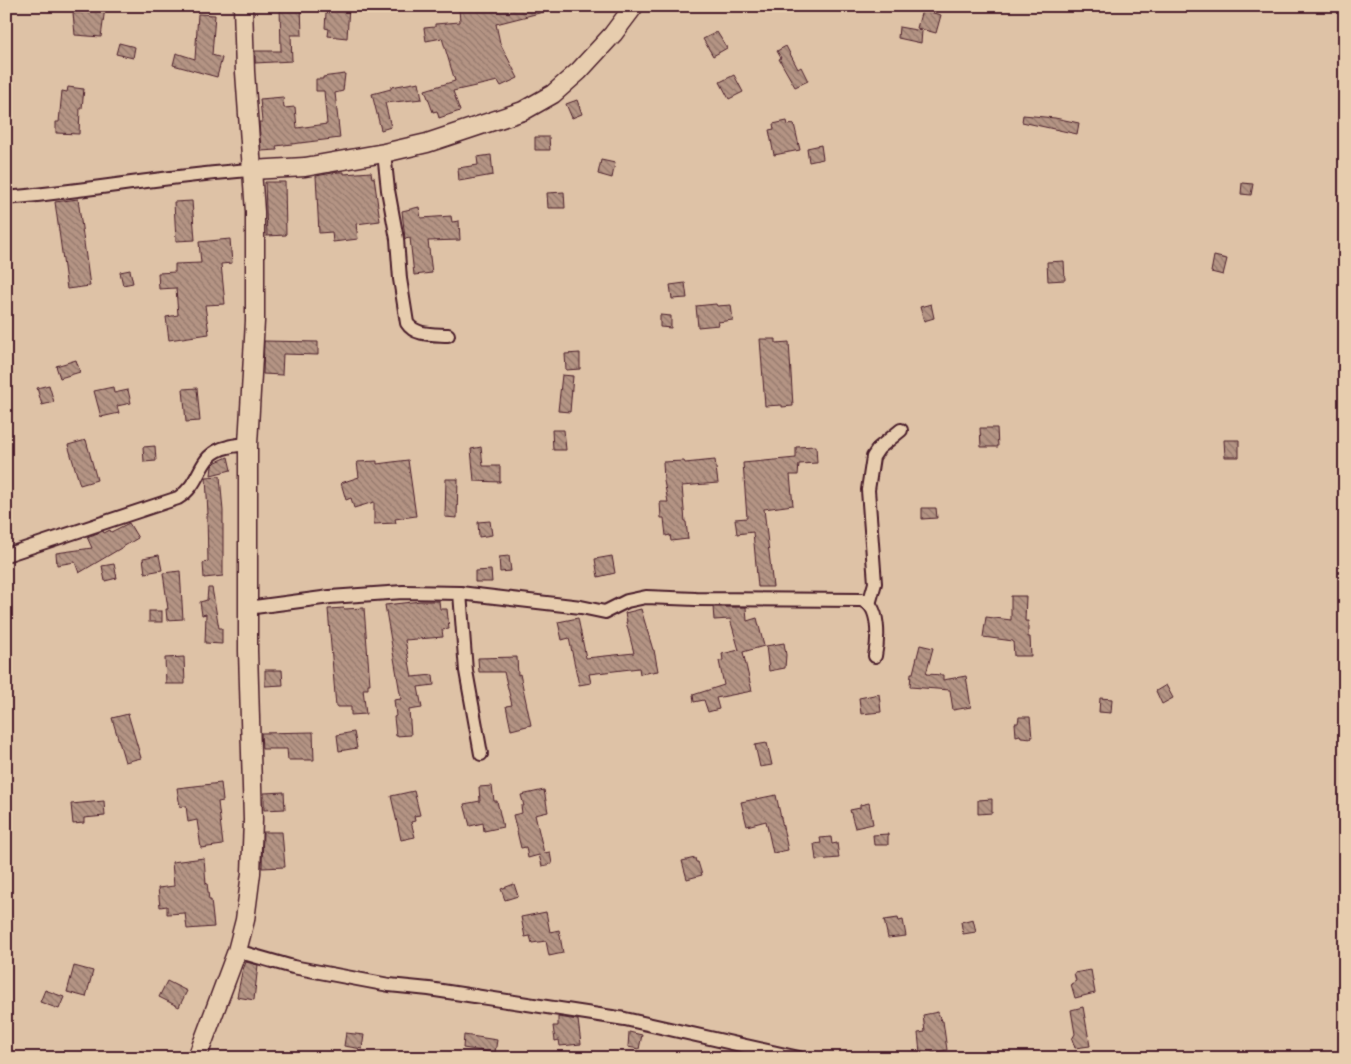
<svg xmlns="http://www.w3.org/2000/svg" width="1351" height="1064" viewBox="0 0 1351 1064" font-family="'Balsamiq Sans',sans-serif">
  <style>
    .building { fill: url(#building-back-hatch); stroke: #4a1f2b }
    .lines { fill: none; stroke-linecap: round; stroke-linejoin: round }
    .street-casing { stroke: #4a1f2b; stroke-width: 16 }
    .secondary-casing { stroke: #4a1f2b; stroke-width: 21 }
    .street { stroke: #e7cdae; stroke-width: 12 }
    .secondary { stroke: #e7cdae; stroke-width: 18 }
  </style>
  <defs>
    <pattern id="building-back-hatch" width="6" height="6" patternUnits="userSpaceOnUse" patternTransform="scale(1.25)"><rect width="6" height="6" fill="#b49484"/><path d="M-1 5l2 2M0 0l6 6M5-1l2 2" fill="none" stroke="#94786c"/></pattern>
  </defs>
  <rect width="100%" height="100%" fill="#dec2a6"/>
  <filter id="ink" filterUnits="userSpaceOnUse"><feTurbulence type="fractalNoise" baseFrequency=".02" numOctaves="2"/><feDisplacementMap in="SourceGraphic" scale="10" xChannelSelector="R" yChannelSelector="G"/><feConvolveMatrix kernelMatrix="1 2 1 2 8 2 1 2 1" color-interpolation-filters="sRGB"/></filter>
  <g filter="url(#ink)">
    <g class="building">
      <polygon points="81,6 105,8 101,37 75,35 73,13 80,13"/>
      <polygon points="280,6 301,6 302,35 291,35 292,61 255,63 255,51 281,51"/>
      <polygon points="329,6 349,6 347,38 328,36 329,29 325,28 326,13 329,12"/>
      <polygon points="485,6 550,6 551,10 496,24 500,43 518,78 501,86 498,81 453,91 460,111 439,118 437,111 433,112 425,90 455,81 442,38 426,41 424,28 435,27 435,24 460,22 459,9"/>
      <polygon points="922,10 941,15 936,33 917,28"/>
      <polygon points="198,14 215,15 212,55 222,58 217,77 173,65 176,53 195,59"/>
      <polygon points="899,27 922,31 921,43 898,38"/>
      <polygon points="717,32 727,48 713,56 703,39"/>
      <polygon points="119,43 135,47 133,58 116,54"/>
      <polygon points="786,46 798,69 801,67 808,81 795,87 779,59 781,58 777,51"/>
      <polygon points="345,74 343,91 335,93 340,138 276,146 277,150 261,151 259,122 262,122 260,99 283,97 284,108 295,107 297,128 327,124 324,91 316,91 316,79 323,79 323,77 329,76"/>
      <polygon points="734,75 743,92 729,99 720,82"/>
      <polygon points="419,82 422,99 385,103 391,127 381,130 372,94 391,89 391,87"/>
      <polygon points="68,87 84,89 82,108 80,108 79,134 56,133 56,122 59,122 62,91 67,92"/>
      <polygon points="577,100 582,114 572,118 566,104"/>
      <polygon points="1023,115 1055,118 1079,123 1077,134 1022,122"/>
      <polygon points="787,121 788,125 794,124 800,150 774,155 769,130 774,129 773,124"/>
      <polygon points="535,137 549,137 550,150 535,150"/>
      <polygon points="821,145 823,159 809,162 807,148"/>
      <polygon points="491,155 493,175 459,181 458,168 478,165 477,157"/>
      <polygon points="601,160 615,163 612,178 598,174"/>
      <polygon points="338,172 344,172 344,174 371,172 372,178 374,177 380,221 356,224 358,239 333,242 332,232 319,233 316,176"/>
      <polygon points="265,182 285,182 286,235 267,236"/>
      <polygon points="1242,183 1253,184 1251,195 1241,194"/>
      <polygon points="564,192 565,208 548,208 547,193"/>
      <polygon points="78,199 90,286 67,289 55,202"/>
      <polygon points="192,201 195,240 176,241 174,202"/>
      <polygon points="419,207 421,218 451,216 452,222 459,221 460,240 428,241 432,273 414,275 410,238 405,239 402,211"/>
      <polygon points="230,239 232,263 221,264 225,304 205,305 209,334 169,340 166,317 178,315 176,288 159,289 158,273 175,272 175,264 201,263 199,242"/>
      <polygon points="1214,256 1227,259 1223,275 1211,272"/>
      <polygon points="1064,261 1065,280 1048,281 1047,262"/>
      <polygon points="130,270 133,283 123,285 120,272"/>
      <polygon points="685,283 687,298 672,299 670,285"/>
      <polygon points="716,304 717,306 731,305 733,320 718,322 719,325 698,327 696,306"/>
      <polygon points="931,304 934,318 924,321 920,307"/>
      <polygon points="660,315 671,316 671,328 660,327"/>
      <polygon points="760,339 776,339 776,343 789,342 793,406 782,407 782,405 765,406"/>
      <polygon points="264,341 318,342 318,355 283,354 282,375 263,374"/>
      <polygon points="580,353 580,369 566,370 565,354"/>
      <polygon points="76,360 80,372 60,378 56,366"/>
      <polygon points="562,375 573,376 570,412 558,411"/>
      <polygon points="49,385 54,402 42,405 37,388"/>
      <polygon points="113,387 114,393 128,390 131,403 117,406 119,413 101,417 94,391"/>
      <polygon points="197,388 200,421 186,422 183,389"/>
      <polygon points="980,428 997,428 998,447 981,447"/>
      <polygon points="552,430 564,430 566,450 553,450"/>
      <polygon points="86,440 97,480 80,485 68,445"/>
      <polygon points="1224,440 1239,440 1239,457 1225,457"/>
      <polygon points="155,446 156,461 144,462 143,447"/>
      <polygon points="816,446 817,463 799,464 798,475 790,475 793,505 764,509 773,587 758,587 753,532 737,534 735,519 747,518 743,463 796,458 796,447"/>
      <polygon points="481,447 483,466 500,466 500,482 474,481 471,449"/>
      <polygon points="228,457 231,470 211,475 212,466 216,462"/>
      <polygon points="408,460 416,516 395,519 396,523 374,524 374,502 354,508 351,498 346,500 341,483 359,477 357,462 377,461 377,464"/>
      <polygon points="715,460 718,483 682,486 685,522 686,522 688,539 671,541 670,535 666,536 664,518 661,518 660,502 668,502 664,481 663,462 684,461 685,463"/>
      <polygon points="220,476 223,511 223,576 204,578 203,563 208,562 207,514 208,514 206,477"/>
      <polygon points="446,479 458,479 457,518 445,517"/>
      <polygon points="922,508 936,508 937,518 922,519"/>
      <polygon points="490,521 492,535 479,537 478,522"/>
      <polygon points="129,523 138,538 79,573 75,562 57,565 56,553 92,548 87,537 103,531 104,533 110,530 111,532"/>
      <polygon points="159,555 162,570 145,573 143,558"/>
      <polygon points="509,556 511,571 500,572 499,557"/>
      <polygon points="612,556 615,573 598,577 595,559"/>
      <polygon points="114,564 117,578 105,581 102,566"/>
      <polygon points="491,570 492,582 475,582 475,571"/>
      <polygon points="180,571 183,619 167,620 166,609 168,609 163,573"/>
      <polygon points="208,588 212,588 219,628 222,628 222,644 205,643 206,614 202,615 200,602 207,600"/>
      <polygon points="1011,596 1026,596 1025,621 1028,621 1028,637 1030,637 1031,656 1014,656 1013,641 983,637 986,617 1011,620"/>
      <polygon points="421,601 439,601 440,609 447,609 449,629 442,630 443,637 405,640 412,677 433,675 434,685 418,687 422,708 409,710 411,735 396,736 394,717 396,716 394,700 401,699 385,605"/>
      <polygon points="713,607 746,607 747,621 757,618 764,646 743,652 752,691 716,698 719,709 708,712 704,700 694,702 693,695 724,685 719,661 723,660 722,654 739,650 730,619 714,620"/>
      <polygon points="344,608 344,609 364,608 370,684 368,684 368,689 363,689 366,714 351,715 351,707 336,707 328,609"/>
      <polygon points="641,609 653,650 654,650 658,671 640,674 639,668 589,674 591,683 579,685 569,638 562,640 558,622 578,618 586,658 634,653 626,622 627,622 625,613"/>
      <rect x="149" y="611" width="13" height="11"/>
      <polygon points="784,643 786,655 785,668 769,671 766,646"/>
      <polygon points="920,645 933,648 926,674 943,675 943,680 966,676 971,707 953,710 950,690 910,687 911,673 913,673"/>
      <polygon points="184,657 185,684 166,684 165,658"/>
      <polygon points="517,657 518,675 520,674 531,725 511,730 506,706 512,705 504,672 479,672 478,658"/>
      <polygon points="265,670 282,670 283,685 265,686"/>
      <polygon points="1166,685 1173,698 1162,704 1156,691"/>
      <polygon points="879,694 881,712 861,714 859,698"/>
      <polygon points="1100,698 1112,699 1111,713 1099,712"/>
      <polygon points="128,714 141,758 125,762 112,718"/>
      <polygon points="1019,717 1030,717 1032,738 1021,737 1020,735 1016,736 1015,723 1018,723"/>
      <polygon points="313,732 314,760 288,760 287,749 262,749 261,733"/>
      <polygon points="354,732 357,748 339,751 337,735"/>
      <polygon points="767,743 772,765 760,767 755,745"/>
      <polygon points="221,783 223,801 218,802 223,845 201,848 197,820 188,822 186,806 180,807 177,788"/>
      <polygon points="492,786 494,801 497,801 503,827 484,831 483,823 470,826 464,804 480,801 479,787"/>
      <polygon points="544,790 548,812 535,815 544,853 550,852 552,864 542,866 539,855 528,858 526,847 521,848 513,815 522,813 521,806 524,806 521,795"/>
      <polygon points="414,791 420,815 414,816 415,821 411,822 415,837 401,840 391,796"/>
      <polygon points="284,792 285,809 264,810 264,793"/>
      <polygon points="776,795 788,850 773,853 766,821 747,826 741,802"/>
      <polygon points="992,799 992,813 978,814 978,800"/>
      <polygon points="104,801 105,816 84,818 84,823 73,824 71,804"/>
      <polygon points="869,803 873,824 855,828 850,810 860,808 860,805"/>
      <polygon points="263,832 282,832 285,867 262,868"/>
      <polygon points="888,834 888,845 874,845 873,835"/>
      <polygon points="831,837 832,844 837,843 839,858 816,860 814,844 821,843 820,838"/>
      <polygon points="204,858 206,884 207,883 209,900 211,900 214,927 187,929 185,913 167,914 167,906 160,907 158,888 174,886 172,862"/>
      <polygon points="695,858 696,862 698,862 702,875 687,879 682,861"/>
      <polygon points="514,884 518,896 505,900 501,889"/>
      <polygon points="546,912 550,932 559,930 563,953 549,956 546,941 532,943 530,936 525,937 521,917"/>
      <polygon points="898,918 899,921 903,920 906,936 888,938 884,920"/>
      <polygon points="973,919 976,932 963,934 961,922"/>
      <polygon points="246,962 258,965 254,1000 237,997 242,972"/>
      <polygon points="74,966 93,971 86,997 67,992"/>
      <polygon points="1091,970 1095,993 1075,998 1071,984 1076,981 1074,973"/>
      <polygon points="167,981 187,991 179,1007 159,997"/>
      <polygon points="45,990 64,997 59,1009 40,1002"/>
      <polygon points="1083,1007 1090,1046 1075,1048 1072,1039 1075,1034 1071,1010"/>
      <polygon points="938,1012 941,1021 943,1021 947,1050 932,1053 932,1055 922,1056 922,1052 920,1053 918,1033 925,1032 923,1015"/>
      <polygon points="558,1017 578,1020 581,1044 560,1046 559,1040 555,1041 553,1026 558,1026"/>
      <polygon points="629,1032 642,1035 639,1049 628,1047"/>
      <polygon points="346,1033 364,1035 362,1049 344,1046"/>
      <polygon points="464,1035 497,1040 495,1053 463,1048"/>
    </g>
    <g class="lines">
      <g class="street-casing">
        <g id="street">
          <path d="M384,153L388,190L397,239L400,279L407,323C415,336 434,334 448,335"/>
          <path d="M6,198C89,191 170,175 252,170"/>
          <path d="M6,555L178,498C204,482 196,454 228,447C234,445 241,445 248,444"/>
          <polyline points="460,593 466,671 481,754"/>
          <polyline points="869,604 875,583 868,490 873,457 879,448 901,430"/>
          <path d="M247,608L330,597L403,592L460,593L581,607L605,612L627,601L646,597L696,599L861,600C881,604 878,641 875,656"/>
          <polyline points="237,951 293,967 389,985 429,989 625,1019 799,1058"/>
        </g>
      </g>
      <g class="secondary-casing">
        <g id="secondary">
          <polyline points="252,170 305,167 384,153 427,143 523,111 553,94 579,71 613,34 634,6"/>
          <polyline points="197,1058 237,951 245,920 251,873 253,820 248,651 248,444 255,321 255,212 245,72 243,6"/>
        </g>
      </g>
      <use href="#street" class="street"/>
      <use href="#secondary" class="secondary"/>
    </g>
  </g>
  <rect width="1351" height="1064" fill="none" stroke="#e7cdae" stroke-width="25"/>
  <rect x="12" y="12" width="1326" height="1039" fill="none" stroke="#4a1f2b" stroke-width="2" filter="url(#ink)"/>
</svg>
